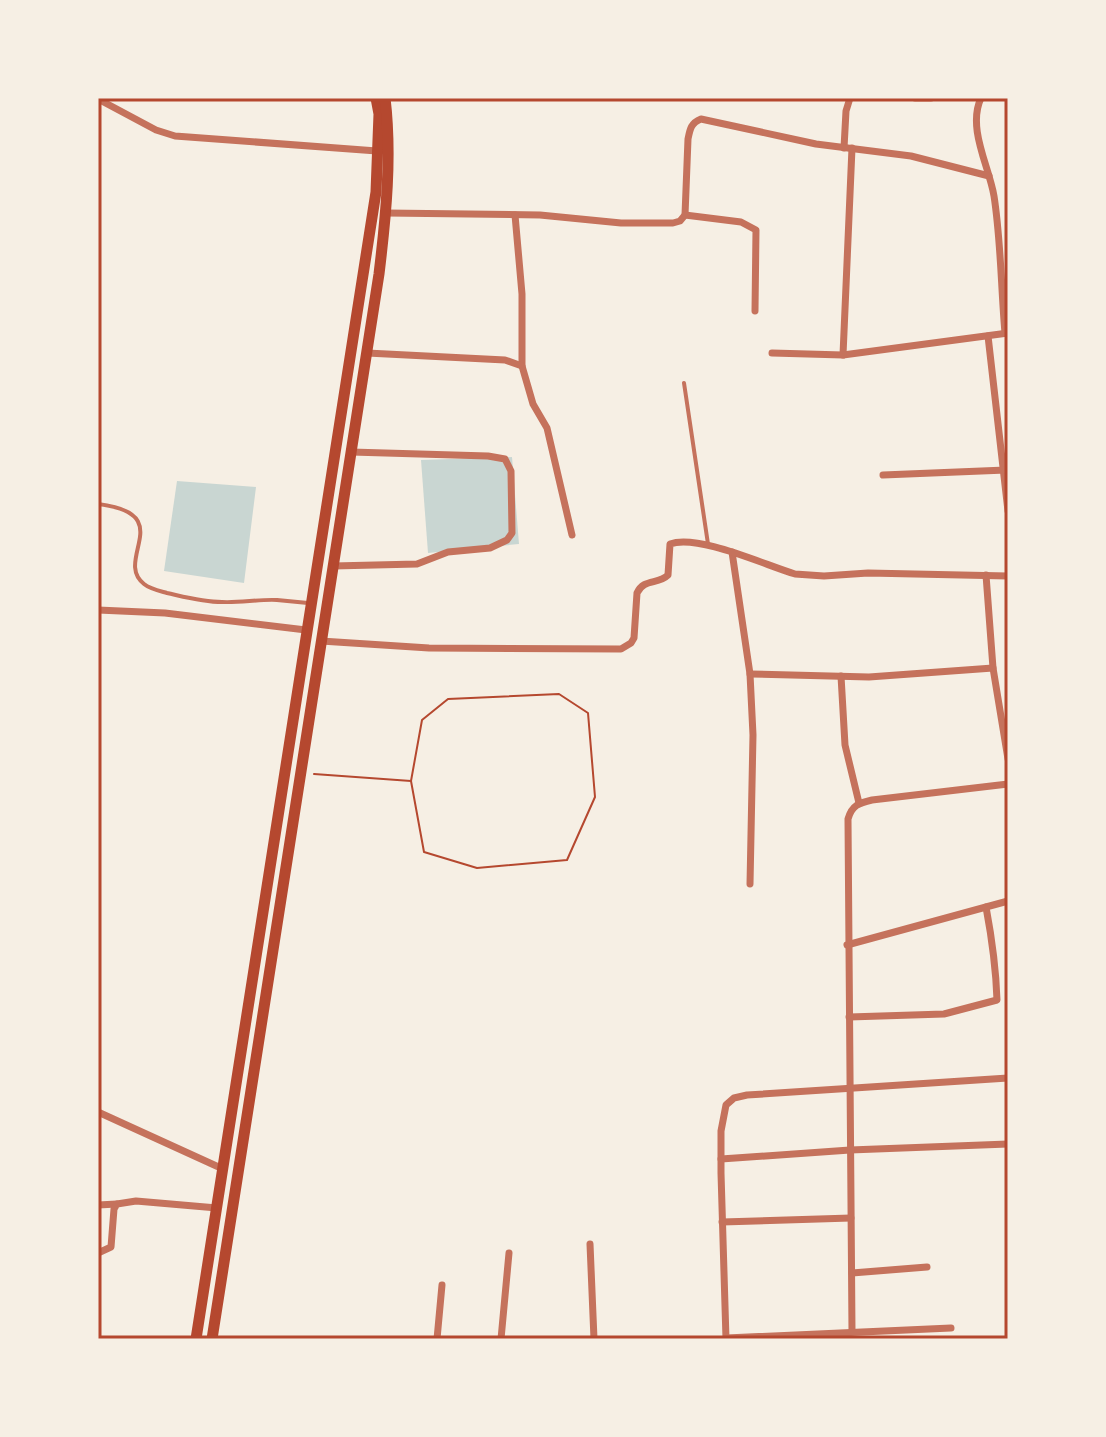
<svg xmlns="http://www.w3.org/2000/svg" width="1106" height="1437" viewBox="0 0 1106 1437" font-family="'Work Sans',sans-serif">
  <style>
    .water { fill: #c9d6d2 }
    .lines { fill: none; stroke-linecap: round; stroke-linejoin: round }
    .path { stroke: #b5482f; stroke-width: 2 }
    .service { stroke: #c5725c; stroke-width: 4 }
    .minor { stroke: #c5725c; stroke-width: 7 }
    .primary { stroke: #b5482f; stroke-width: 11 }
    .neatline { fill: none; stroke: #b5482f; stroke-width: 3 }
  </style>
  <rect width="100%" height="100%" fill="#f6efe4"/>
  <g class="water">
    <polygon points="512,457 519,544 428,553 421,460"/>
    <polygon points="177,481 256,487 244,583 164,571"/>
  </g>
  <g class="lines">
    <polyline class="path" points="314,774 411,781 422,720 448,699 559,694 588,713 595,797 567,860 477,868 424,852 411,781"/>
    <g class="service">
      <polyline points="684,383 708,544"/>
      <path d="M98,504C179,514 113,560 144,584C150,589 160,591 167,593C185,597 203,602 222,602C240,603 259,599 277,600C288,601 298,602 308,603"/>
    </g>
    <g class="minor">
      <polyline points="915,98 931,98"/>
      <path d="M981,98C967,128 989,166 994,196C1001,241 1001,288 1005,333"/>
      <polyline points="98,99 156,130 175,136 377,151"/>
      <polyline points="844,148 846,111 850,98"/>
      <path d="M386,213L540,215L621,223H673L680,221L685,215L688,139C690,129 691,123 701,119L816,144L911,156L989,176"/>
      <polyline points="515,215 522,294 522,366"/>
      <polyline points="685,215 741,222 756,230 755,311"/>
      <polyline points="988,336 1008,511"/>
      <polyline points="367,353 505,360 522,366 533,404 547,428 572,535"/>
      <polyline points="772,353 843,355 1008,333"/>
      <polyline points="843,355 852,148"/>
      <polyline points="883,475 1006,470"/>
      <polyline points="732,552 750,674 753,735 750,884"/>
      <polyline points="333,566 417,564 448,552 490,548 507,540 512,533 511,471 505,459 488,456 351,452"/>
      <polyline points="986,575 993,668 1008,759"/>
      <polyline points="98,610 165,613 306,630"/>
      <path d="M321,641L429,648L621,649L631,643L634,638L637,593C644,578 658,585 668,575L670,544C698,534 765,565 795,574L824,576L868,573L1008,576"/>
      <polyline points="750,674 869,677 993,668"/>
      <polyline points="841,676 845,745 859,803"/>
      <polyline points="847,945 1008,901"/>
      <path d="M849,1017L944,1014L997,1000C996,969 992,939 986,907"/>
      <polyline points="98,1112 223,1169"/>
      <polyline points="721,1159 850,1150 1008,1144"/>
      <polyline points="98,1205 117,1204"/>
      <polyline points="722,1222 851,1218"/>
      <polyline points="590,1244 594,1339"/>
      <polyline points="98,1253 111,1247 114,1209 117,1204 136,1201 217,1208"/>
      <polyline points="852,1273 927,1267"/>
      <path d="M852,1331L848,819C852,805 859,803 872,800L1008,784"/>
      <polyline points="726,1338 951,1328"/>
      <polyline points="437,1339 442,1285"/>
      <polyline points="501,1339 509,1253"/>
      <polyline points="726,1339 721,1173 721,1131 726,1105 734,1098 747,1095 1008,1078"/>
    </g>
    <g class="primary">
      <polyline points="196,1339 376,192 379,114 376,98"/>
      <path d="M212,1339L379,274C386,216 392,156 385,98"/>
    </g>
  </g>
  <rect width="1106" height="1437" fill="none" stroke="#f6efe4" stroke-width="200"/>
  <rect x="100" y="100" width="906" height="1237" class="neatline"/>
</svg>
